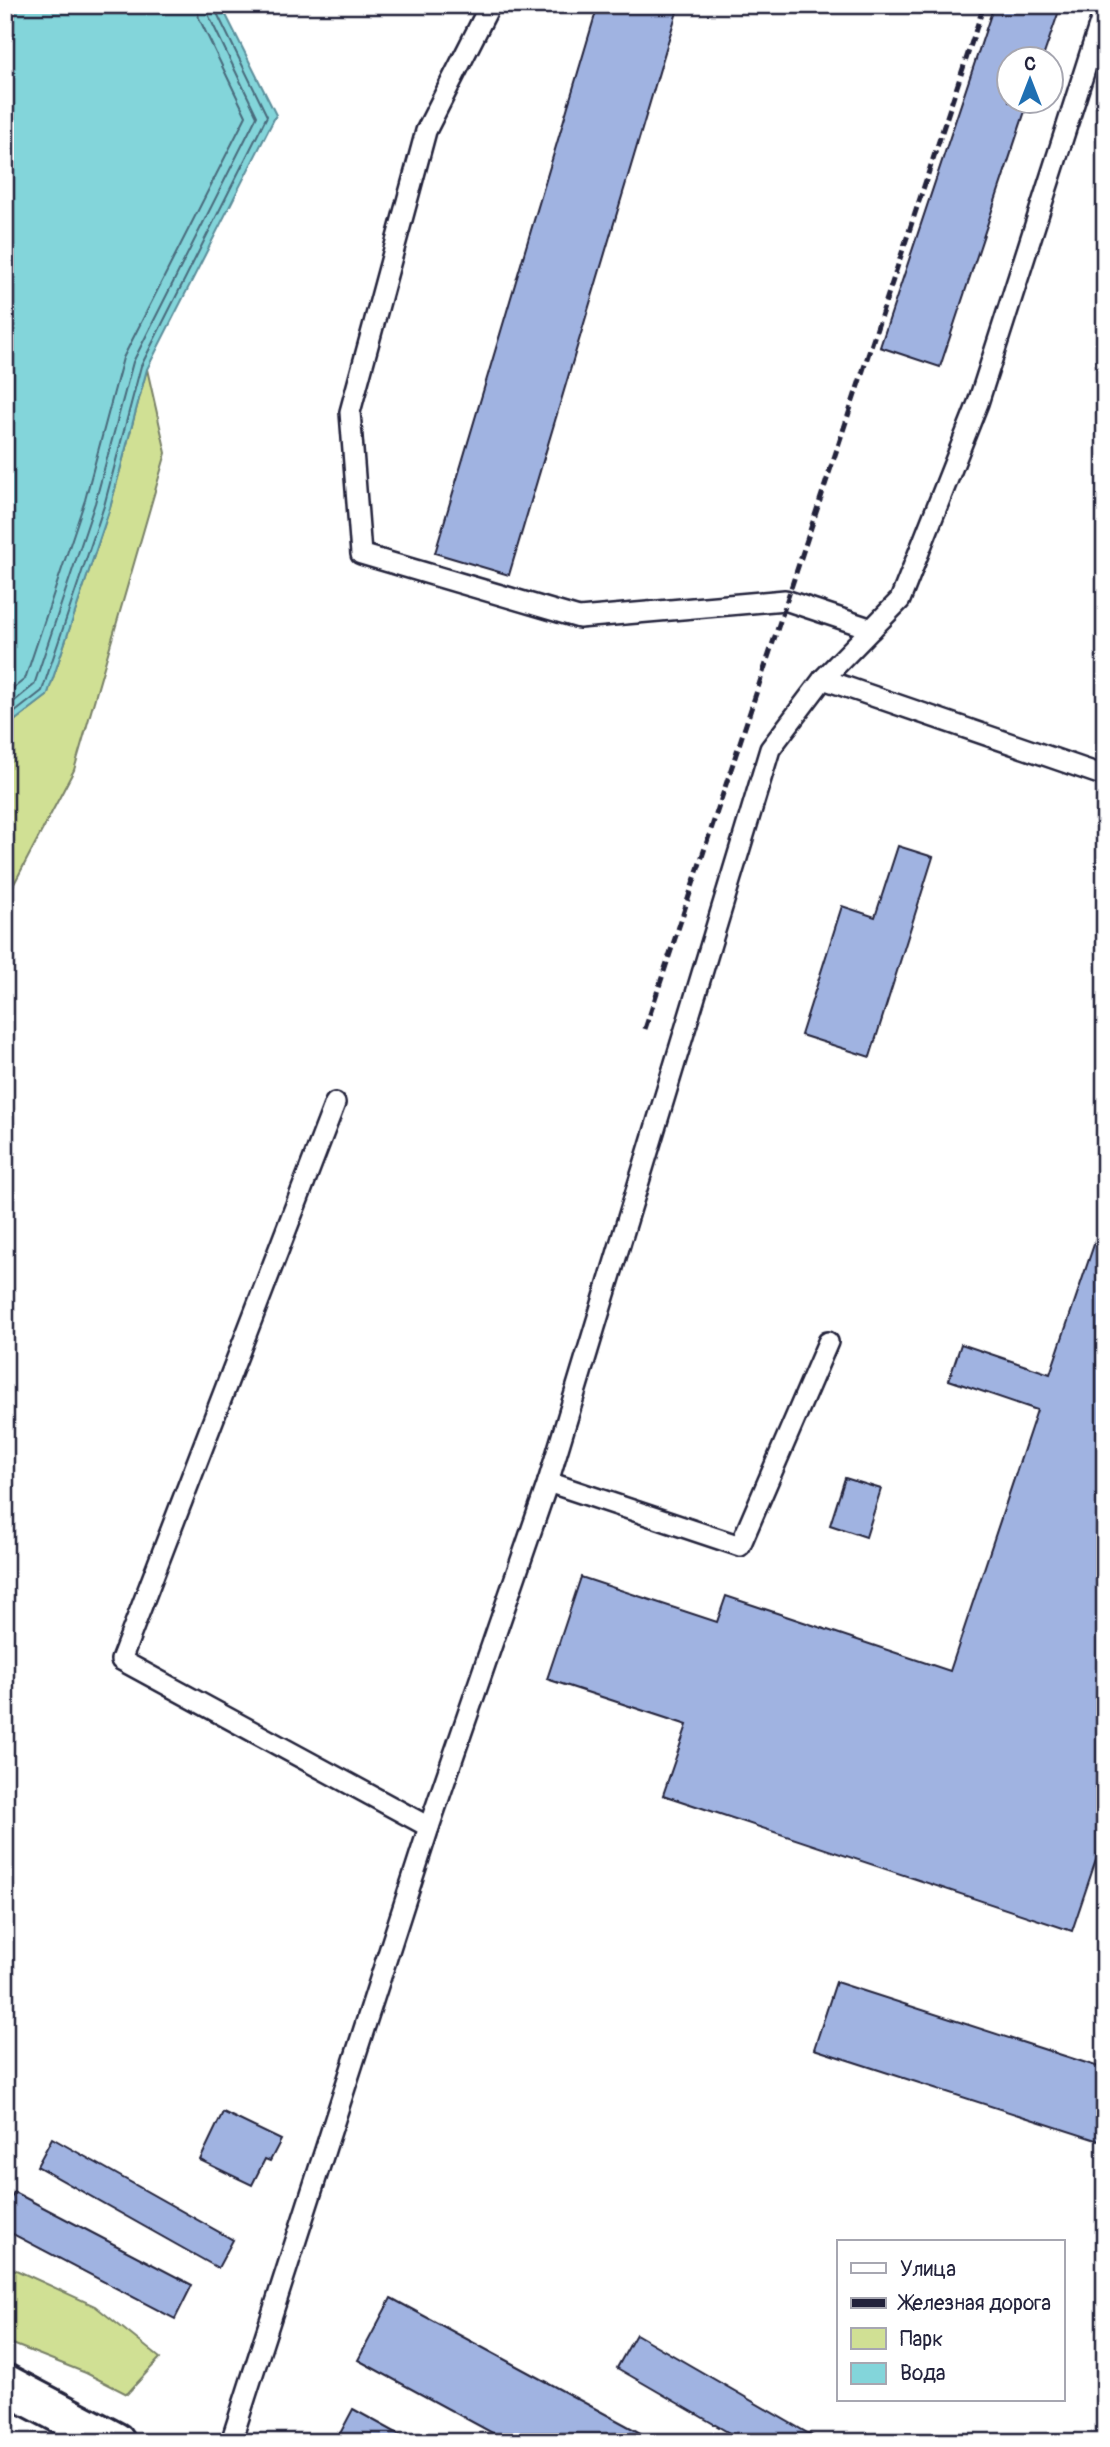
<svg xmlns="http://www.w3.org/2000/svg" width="1110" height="2447" viewBox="0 0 1110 2447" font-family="Pangolin,sans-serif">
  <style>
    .green { fill: #d0e094; stroke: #798168; stroke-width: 2 }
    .water { fill: #83d5da; stroke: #5c8d9a; stroke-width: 2 }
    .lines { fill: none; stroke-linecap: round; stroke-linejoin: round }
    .shore { stroke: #496a7b; stroke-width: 2 }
    .building { fill: #a0b3e1; stroke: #22223b; stroke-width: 2 }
    .service-casing { stroke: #22223b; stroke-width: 24 }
    .minor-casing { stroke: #22223b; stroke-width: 44 }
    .service { stroke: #fff; stroke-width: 19 }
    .minor { stroke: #fff; stroke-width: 38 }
    .rail { stroke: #22223b; stroke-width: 5; stroke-dasharray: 10 5; stroke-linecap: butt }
  </style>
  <rect width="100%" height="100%" fill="#fff"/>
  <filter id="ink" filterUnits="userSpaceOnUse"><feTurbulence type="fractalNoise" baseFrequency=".0143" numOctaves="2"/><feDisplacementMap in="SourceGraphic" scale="14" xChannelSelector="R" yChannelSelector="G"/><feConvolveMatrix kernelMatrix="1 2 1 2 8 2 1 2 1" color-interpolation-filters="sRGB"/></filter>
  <g filter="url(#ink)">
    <g class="green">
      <polygon points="147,369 166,453 74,770 5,901 5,728 47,696 110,508"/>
      <polygon points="5,2265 95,2306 160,2358 127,2394 86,2373 5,2341"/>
    </g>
    <polygon class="water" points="5,5 221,5 276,115 147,369 110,508 47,696 5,728"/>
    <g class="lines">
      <g class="shore">
        <polyline points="5,695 25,679 85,500 123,358 246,116 199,18 196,5"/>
        <polyline points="5,709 34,685 95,503 133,362 257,116 208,14 207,5"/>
        <polyline points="5,720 42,691 104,506 141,366 267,116 216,11 216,5"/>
      </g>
    </g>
    <g class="building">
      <polygon points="598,5 679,5 509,575 435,553"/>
      <polygon points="994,5 1061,5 1042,60 1009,60 1009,102 1028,102 940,367 880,347"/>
      <polygon points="898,846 933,857 870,1057 801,1035 842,906 875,917"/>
      <polygon points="1105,1212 1105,1833 1072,1931 663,1795 687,1725 547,1679 581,1577 717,1622 726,1596 950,1671 1037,1410 949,1380 961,1344 1050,1374"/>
      <polygon points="845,1478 881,1489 866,1537 830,1525"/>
      <polygon points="836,1982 1105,2069 1105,2143 814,2049"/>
      <polygon points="223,2112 281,2140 270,2161 265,2159 252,2185 200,2160"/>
      <polygon points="52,2138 233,2240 218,2268 37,2166"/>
      <polygon points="14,2192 192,2285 175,2319 5,2230 5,2210"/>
      <polygon points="391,2298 657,2442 509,2442 358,2360"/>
      <polygon points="636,2334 823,2442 745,2442 617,2368"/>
      <polygon points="353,2409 413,2442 338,2442 336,2441"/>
    </g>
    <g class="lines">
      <g class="service-casing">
        <g id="service">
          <polyline points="490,5 426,131 350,412 361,554 579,618 785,600 872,629"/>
          <polyline points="823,679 1105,776"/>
          <polyline points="335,1103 121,1660 429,1827"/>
          <polyline points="548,1482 740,1546 828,1342"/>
          <polyline points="231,2442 429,1827 548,1482 770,749 823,679 900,600 978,403 1105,7"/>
        </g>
      </g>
      <g class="minor-casing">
        <polyline id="minor" points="5,2384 115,2442"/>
      </g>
      <use href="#service" class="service"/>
      <use href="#minor" class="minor"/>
      <polyline class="rail" points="645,1029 984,5"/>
    </g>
  </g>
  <rect width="1110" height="2447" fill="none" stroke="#fff" stroke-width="28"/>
  <rect x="14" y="14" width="1082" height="2419" fill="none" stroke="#22223b" stroke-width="2.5" filter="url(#ink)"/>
  <rect x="837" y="2240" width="228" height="161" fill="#ffffff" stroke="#a7a7b1" stroke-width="2"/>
  <rect x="851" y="2263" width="35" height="10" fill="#ffffff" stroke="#a7a7b1" stroke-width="2"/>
  <text x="900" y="2276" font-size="21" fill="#22223b">Улица</text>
  <rect x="851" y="2298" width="35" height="10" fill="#22223b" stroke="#a7a7b1" stroke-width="2"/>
  <text x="900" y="2310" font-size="21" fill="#22223b">Железная дорога</text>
  <rect x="851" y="2328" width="35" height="21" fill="#d0e094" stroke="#a7a7b1" stroke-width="2"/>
  <text x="900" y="2346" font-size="21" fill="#22223b">Парк</text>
  <rect x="851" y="2363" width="35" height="21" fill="#83d5da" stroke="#a7a7b1" stroke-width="2"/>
  <text x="900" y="2380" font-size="21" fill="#22223b">Вода</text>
  <g transform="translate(1030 80)"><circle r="33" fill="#ffffff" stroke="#a7a7b1" stroke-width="2"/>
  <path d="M0-5L12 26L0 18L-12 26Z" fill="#1f6fb2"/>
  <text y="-10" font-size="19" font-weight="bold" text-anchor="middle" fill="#22223b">С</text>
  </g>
</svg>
